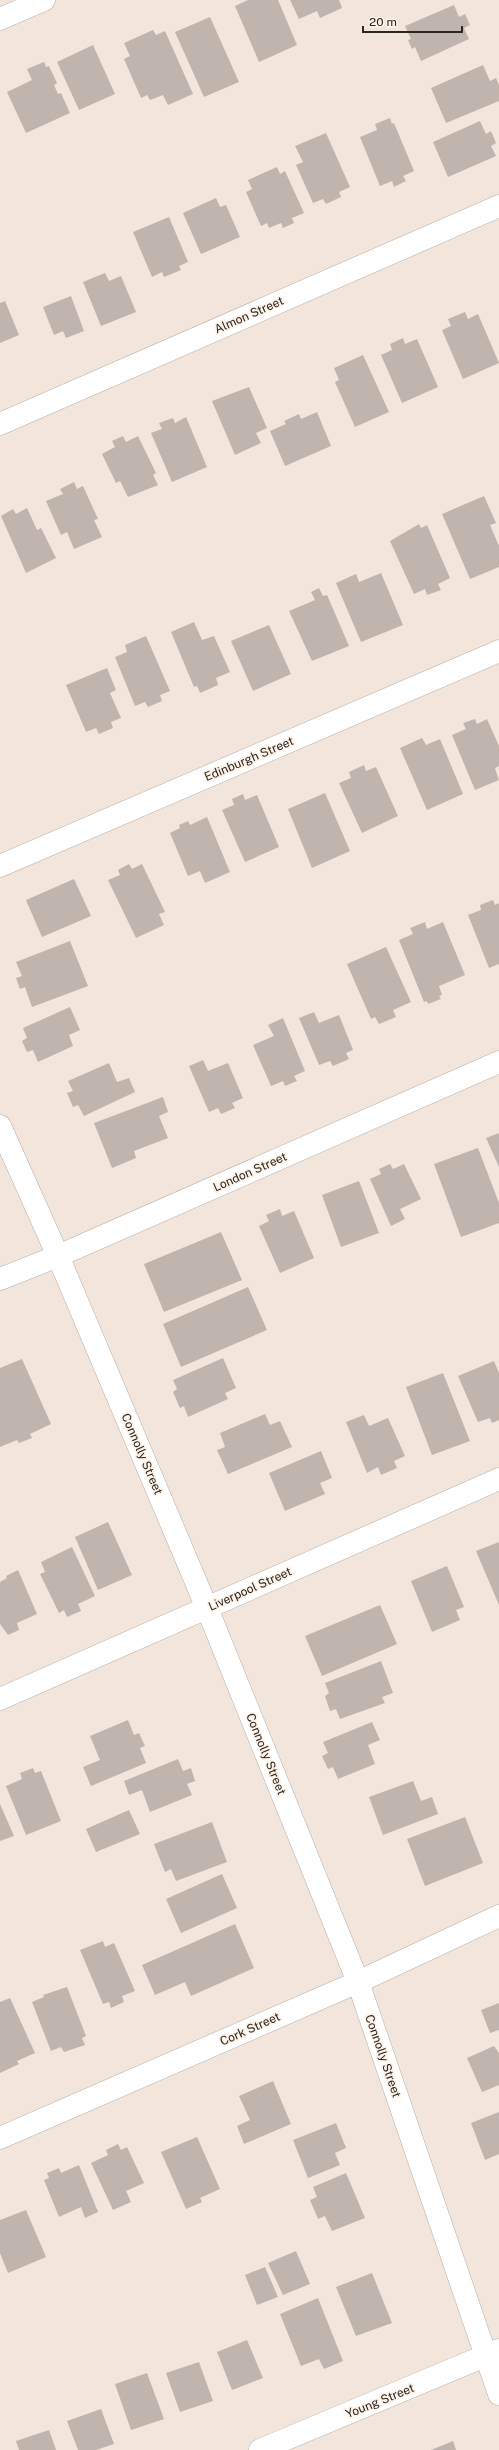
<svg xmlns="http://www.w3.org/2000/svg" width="499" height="2450" viewBox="0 0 499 2450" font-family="'Public Sans',sans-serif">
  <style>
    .building { fill: #c0b5ac }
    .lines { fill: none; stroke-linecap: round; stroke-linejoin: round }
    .street-casing { stroke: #b9aea5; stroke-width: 23 }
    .secondary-casing { stroke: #b9aea5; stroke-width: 23 }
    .street { stroke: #fff; stroke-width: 22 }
    .secondary { stroke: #fff; stroke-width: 22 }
    .labels { text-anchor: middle; stroke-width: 3.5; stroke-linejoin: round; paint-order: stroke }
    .street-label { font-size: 12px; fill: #2a2622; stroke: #fef3e9 }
  </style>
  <rect width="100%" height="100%" fill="#f1e5dc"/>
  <g class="building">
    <polygon points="248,0 278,0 297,45 259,62 235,6"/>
    <polygon points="290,0 339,0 342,8 320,18 317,11 299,19"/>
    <polygon points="454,5 459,17 465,14 470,25 464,28 469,39 421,61 415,47 412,49 408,40 411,39 405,26"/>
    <polygon points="210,17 239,82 204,97 175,32"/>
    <polygon points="153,30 156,35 165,31 193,94 168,105 163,95 150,100 147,95 141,98 124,59 130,56 124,43"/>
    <polygon points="93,45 115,94 79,110 57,62"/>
    <polygon points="44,62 46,67 49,66 57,83 54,85 58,94 61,93 70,113 26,133 7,92 32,80 27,69"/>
    <polygon points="483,65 490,81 496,78 499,85 499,101 446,123 431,88"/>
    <polygon points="390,118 392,124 394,123 414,171 403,176 406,181 394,187 392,181 380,186 360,137 377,130 375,124"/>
    <polygon points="480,121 486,134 491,131 496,143 491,146 496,156 448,177 433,142"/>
    <polygon points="326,133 350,187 339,192 341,197 326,204 323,199 313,203 296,165 303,162 295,146"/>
    <polygon points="277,167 280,174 285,171 304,213 292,218 294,223 283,228 281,223 269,228 267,223 261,226 246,192 252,189 248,180"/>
    <polygon points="216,198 220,207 226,205 240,237 201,254 183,213"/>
    <polygon points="169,217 188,262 179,266 181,270 164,277 162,272 152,277 133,232"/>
    <polygon points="105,273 109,281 121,276 136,312 101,326 83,282"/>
    <polygon points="71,296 84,331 66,338 63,331 54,335 43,307"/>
    <polygon points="5,301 19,335 0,343 0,303"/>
    <polygon points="465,312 468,319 478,314 499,363 463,379 442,330 451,326 448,319"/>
    <polygon points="403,338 405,344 417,339 438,387 402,403 381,355 392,350 390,344"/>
    <polygon points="363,355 389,412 355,427 335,382 339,380 334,368"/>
    <polygon points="249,387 267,428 256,433 261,443 235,455 212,401"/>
    <polygon points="317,412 331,446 285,466 270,431 286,424 284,421 299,414 301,419"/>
    <polygon points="186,417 207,467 172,482 151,433 162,429 159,423 173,418 175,423"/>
    <polygon points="123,436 126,442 138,436 156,473 153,475 158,485 128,497 120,481 116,483 102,454 115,447 112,441"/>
    <polygon points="74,482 77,489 83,486 98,519 94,520 102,537 74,549 67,532 61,535 46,501 63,494 60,489"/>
    <polygon points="484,496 496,523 490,525 499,546 499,567 470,579 442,514"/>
    <polygon points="27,508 37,530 41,528 56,558 26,573 1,516 13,509 16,514"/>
    <polygon points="419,524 421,528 427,525 450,578 438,584 441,590 427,595 425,589 414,594 390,541"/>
    <polygon points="381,573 403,625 361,642 336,583 356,574 359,582"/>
    <polygon points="319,588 323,596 327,595 349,646 312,661 289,611 315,600 311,592"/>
    <polygon points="194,622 202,640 214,636 230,672 216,678 218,685 200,693 197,686 194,687 171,632"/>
    <polygon points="269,625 291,674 253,691 231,641"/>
    <polygon points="146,636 170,691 160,695 162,701 148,707 145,702 135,706 115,657 127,652 125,645"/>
    <polygon points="107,668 116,690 110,693 121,718 111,722 113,728 99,734 96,728 86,732 66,685"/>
    <polygon points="475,719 477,724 487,719 499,746 499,766 495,768 499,780 475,790 452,735 466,729 463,723"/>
    <polygon points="422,738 426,745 440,739 463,794 427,810 400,748"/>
    <polygon points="364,765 366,771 376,767 398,816 362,833 339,783 351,778 349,772"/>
    <polygon points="325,793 350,851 312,868 288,809"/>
    <polygon points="243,794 245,800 257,795 279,847 245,862 222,810 234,805 232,799"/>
    <polygon points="207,817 230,872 205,883 200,871 188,876 170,833 180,828 179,825 188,821 190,825"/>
    <polygon points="129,864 132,869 142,864 165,912 159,914 164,925 136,938 108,880 120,875 118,870"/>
    <polygon points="74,879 91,916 42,937 26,900"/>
    <polygon points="493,900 495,905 499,903 499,964 489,968 468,915 481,910 480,905"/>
    <polygon points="425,922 427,929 443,922 465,975 439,986 442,995 439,996 441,999 428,1004 427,1001 424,1002 399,940 413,934 410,928"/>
    <polygon points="70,941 88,986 32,1007 25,987 20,989 16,978 22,976 16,962"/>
    <polygon points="386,947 411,1002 393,1010 396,1017 379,1024 375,1017 371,1019 347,964"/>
    <polygon points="70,1007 80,1030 69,1035 73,1046 38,1062 33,1050 27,1052 22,1041 27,1038 23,1028"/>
    <polygon points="314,1012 319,1023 339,1015 353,1050 346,1053 349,1059 333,1066 330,1061 319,1065 299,1018"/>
    <polygon points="283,1018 305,1071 294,1076 297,1081 285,1086 283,1081 271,1086 253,1045 274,1036 268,1025"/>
    <polygon points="203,1060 208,1071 228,1063 243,1098 232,1103 235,1108 221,1114 218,1108 209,1112 189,1066"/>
    <polygon points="109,1063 117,1082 129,1078 135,1092 84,1116 78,1105 73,1107 67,1093 73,1091 68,1081"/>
    <polygon points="163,1097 168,1112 159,1116 168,1138 134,1151 136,1158 112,1168 94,1123"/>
    <polygon points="499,1133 499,1167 486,1138"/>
    <polygon points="478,1148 499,1203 499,1223 461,1237 434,1164"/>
    <polygon points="390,1164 393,1169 404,1164 421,1199 400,1209 405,1219 391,1226 370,1179 381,1174 379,1169"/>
    <polygon points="359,1181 379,1233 341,1247 322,1195"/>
    <polygon points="280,1209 282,1216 294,1211 314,1258 280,1273 259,1226 269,1221 266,1215"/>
    <polygon points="221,1232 242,1280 164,1312 144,1264"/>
    <polygon points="248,1287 267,1330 181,1367 163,1324"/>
    <polygon points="223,1358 236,1388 225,1393 228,1399 188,1417 184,1406 180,1408 173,1392 177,1389 173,1380"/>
    <polygon points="22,1359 51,1424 30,1434 32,1438 19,1443 17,1440 0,1447 0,1368"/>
    <polygon points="494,1361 499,1373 499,1420 492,1423 490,1418 478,1422 458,1376"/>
    <polygon points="443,1373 470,1441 432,1455 406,1387"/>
    <polygon points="265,1414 270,1425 280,1421 292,1447 228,1474 217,1450 225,1447 220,1433"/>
    <polygon points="364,1415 369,1426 388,1418 405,1456 394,1461 397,1468 381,1475 378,1467 367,1473 346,1422"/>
    <polygon points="321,1451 332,1478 320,1483 325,1494 285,1511 269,1473"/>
    <polygon points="108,1522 132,1575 98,1590 75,1537"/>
    <polygon points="499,1542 499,1605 476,1551"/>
    <polygon points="72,1547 95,1596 78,1604 81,1611 67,1617 64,1610 59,1613 40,1574 45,1572 41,1562"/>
    <polygon points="447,1566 464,1607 456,1610 460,1620 432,1632 411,1581"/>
    <polygon points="18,1570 37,1614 17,1623 19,1630 8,1635 0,1624 0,1582 7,1578 6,1576"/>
    <polygon points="380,1605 397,1644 322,1676 305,1636"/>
    <polygon points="381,1661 393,1693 382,1697 385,1703 340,1719 336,1709 330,1711 325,1696 329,1693 325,1683"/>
    <polygon points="128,1720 134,1735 139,1733 145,1746 140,1748 146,1763 91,1786 83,1767 100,1760 90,1736"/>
    <polygon points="372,1722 380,1740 368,1745 375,1764 338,1779 333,1767 328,1769 322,1756 328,1753 323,1742"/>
    <polygon points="178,1759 183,1771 191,1768 195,1781 187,1784 192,1795 150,1812 142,1790 129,1795 124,1781"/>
    <polygon points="33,1768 35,1773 41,1771 61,1821 26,1835 6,1786 22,1779 20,1773"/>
    <polygon points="413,1781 421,1801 432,1797 438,1814 383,1835 369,1797"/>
    <polygon points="0,1804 14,1836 0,1841"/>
    <polygon points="129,1810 140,1834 96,1852 86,1829"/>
    <polygon points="465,1817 483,1863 425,1886 407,1839"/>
    <polygon points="212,1822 227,1862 176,1881 171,1869 165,1872 154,1844"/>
    <polygon points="222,1874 237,1908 181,1933 166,1899"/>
    <polygon points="235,1924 254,1968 191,1996 185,1982 155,1995 142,1965"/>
    <polygon points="103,1941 105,1947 114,1943 135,1991 122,1996 124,2002 111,2008 109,2002 103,2004 80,1950"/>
    <polygon points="67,1987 86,2036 82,2038 85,2045 64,2052 61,2047 51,2051 32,2002 44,1997 43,1995"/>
    <polygon points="10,1998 35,2053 17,2061 19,2064 0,2073 0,2002"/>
    <polygon points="499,2003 499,2030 490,2033 481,2010"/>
    <polygon points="494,2046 499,2053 499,2085 482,2092 467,2058"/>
    <polygon points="273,2081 291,2124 244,2144 237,2126 250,2120 239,2096"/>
    <polygon points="499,2112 499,2154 485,2160 471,2123"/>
    <polygon points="336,2123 346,2148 335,2153 340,2165 308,2178 293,2140"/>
    <polygon points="197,2137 220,2189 200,2198 202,2202 186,2209 161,2152"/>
    <polygon points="118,2144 121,2150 127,2147 144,2183 126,2191 131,2202 113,2210 91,2163 108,2155 106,2150"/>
    <polygon points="79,2165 98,2212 85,2218 81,2207 59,2217 44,2180 49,2178 47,2173 59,2168 61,2173"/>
    <polygon points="346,2173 365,2218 332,2231 325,2216 318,2219 310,2200 317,2197 313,2187"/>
    <polygon points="26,2210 46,2257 8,2273 0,2253 0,2220"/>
    <polygon points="296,2251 310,2284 283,2295 268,2263"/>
    <polygon points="265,2267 278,2297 257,2305 245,2275"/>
    <polygon points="372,2273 392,2323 356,2336 336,2287"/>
    <polygon points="318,2298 343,2361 324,2369 319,2359 301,2366 280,2314"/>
    <polygon points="247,2340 263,2378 232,2390 217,2352"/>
    <polygon points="199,2362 213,2401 180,2412 166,2373"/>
    <polygon points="147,2373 164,2419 131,2430 115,2384"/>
    <polygon points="101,2409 114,2444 96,2450 78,2450 67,2421"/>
    <polygon points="49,2430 56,2450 19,2450 16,2441"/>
    <polygon points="453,2441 456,2450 431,2450"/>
  </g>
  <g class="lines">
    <g class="street-casing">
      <g id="street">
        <polyline points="0,19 44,0"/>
        <polyline points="0,866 499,651"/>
        <polyline points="0,1126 58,1256 207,1608 358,1982 499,2394"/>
        <polyline points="0,1279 58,1256 499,1062"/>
        <polyline points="0,1699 499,1479"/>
        <polyline points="0,2138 358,1982 499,1916"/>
        <polyline points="260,2450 499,2350"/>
      </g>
    </g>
    <g class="secondary-casing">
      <polyline id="secondary" points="0,424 499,206"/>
    </g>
    <use href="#street" class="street"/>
    <use href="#secondary" class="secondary"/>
  </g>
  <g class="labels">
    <g class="street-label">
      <text transform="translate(249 315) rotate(-24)" y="4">Almon Street</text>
      <text transform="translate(249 759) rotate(-23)" y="4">Edinburgh Street</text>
      <text transform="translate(250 1172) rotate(-24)" y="4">London Street</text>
      <text transform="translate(142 1454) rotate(67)" y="4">Connolly Street</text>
      <text transform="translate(250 1589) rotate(-24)" y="4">Liverpool Street</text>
      <text transform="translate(266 1754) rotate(68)" y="4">Connolly Street</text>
      <text transform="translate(250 2029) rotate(-24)" y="4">Cork Street</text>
      <text transform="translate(383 2056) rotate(71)" y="4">Connolly Street</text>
      <text transform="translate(380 2401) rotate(-22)" y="4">Young Street</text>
    </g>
  </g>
  <path d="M363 26v6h99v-6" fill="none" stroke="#2a2622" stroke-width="2"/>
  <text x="369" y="26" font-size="12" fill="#2a2622" stroke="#fef3e9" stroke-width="3" paint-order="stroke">20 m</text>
</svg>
